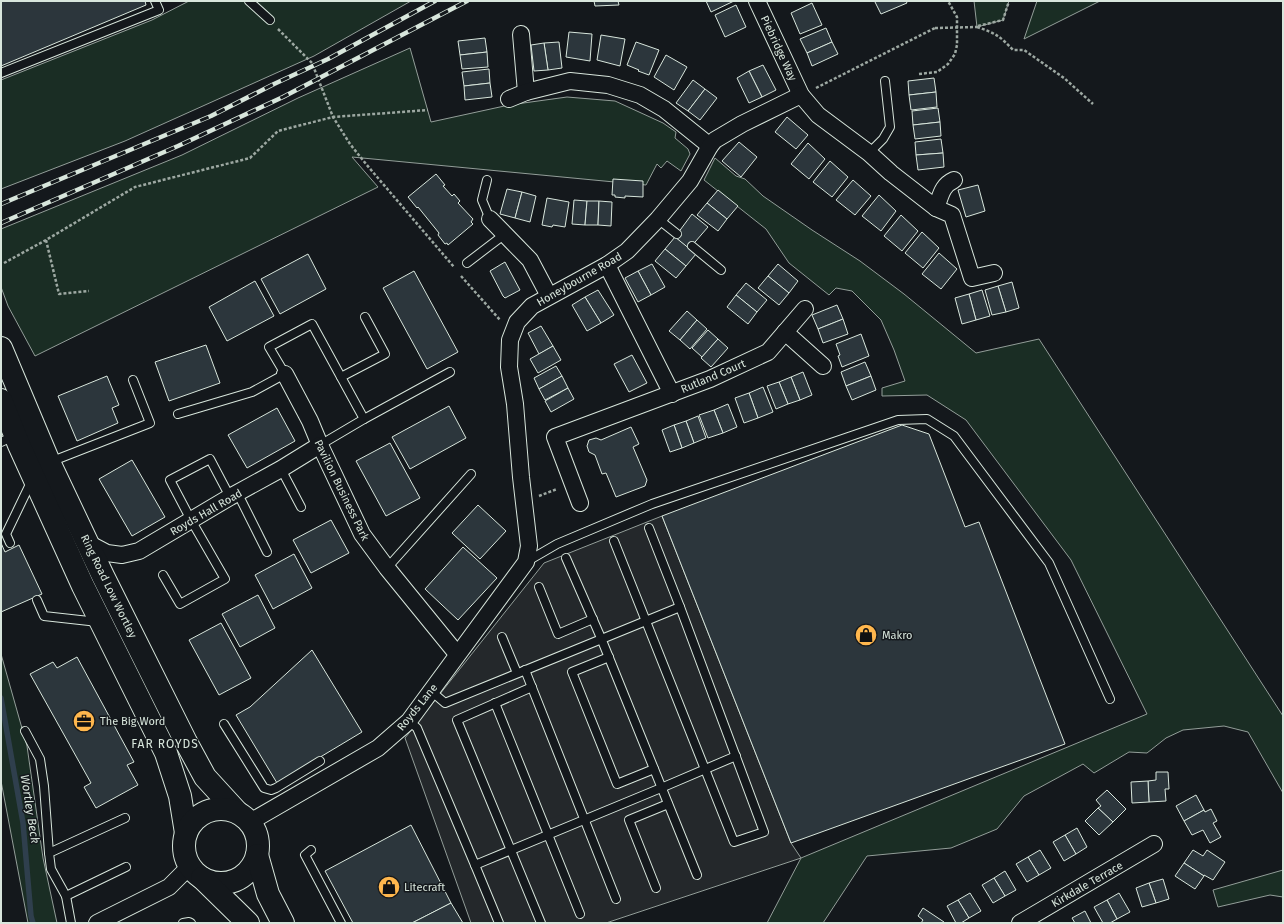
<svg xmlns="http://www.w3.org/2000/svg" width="1284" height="924" viewBox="0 0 1284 924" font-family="'Fira Sans',sans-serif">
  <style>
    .green { fill: #1a2d24; stroke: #939e99 }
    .parking { fill: #24282b; stroke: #939e99 }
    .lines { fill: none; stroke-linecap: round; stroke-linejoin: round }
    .stream { stroke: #2f3f4d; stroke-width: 5.5 }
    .building { fill: #2c363c; stroke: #d8e6dc }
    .service-casing { stroke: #d8e6dc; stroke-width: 10 }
    .minor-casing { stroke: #d8e6dc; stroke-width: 18 }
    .trunk-casing { stroke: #d8e6dc; stroke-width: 24 }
    .path { stroke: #9da8a2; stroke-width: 2.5; stroke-dasharray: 3 2; stroke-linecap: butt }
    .service { stroke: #14181c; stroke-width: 8 }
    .minor { stroke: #14181c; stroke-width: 16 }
    .trunk { stroke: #14181c; stroke-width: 22 }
    .rail-casing { stroke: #d8e6dc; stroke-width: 4.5 }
    .rail { stroke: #14181c; stroke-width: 3; stroke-dasharray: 9; stroke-linecap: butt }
    .path-bridge { stroke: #9da8a2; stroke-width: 2.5; stroke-dasharray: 3 2; stroke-linecap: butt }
    .labels { text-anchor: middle; stroke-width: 3; stroke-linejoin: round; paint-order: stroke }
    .street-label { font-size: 11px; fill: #d8e6dc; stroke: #14181c }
    .poi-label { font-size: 11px; fill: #d8e6dc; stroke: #14181c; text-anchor: start }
    .neighbourhood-label { font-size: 12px; letter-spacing: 1px; fill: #d8e6dc; stroke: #14181c }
    .water-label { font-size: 12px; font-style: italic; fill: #d8e6dc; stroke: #14181c }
  </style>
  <rect width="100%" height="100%" fill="#14181c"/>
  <g class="green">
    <polygon points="189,1 411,1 314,56 125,141 1,189 1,80 152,20"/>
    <polygon points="974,1 1009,1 1003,20 977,27"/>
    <polygon points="1037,1 1100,1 1024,39"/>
    <polygon points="410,48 431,122 509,105 567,97 615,101 663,123 676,132 675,138 688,149 690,154 681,171 667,161 661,168 657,164 646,185 352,157 378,187 35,356 8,306 1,287 1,229 182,155 298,98"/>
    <polygon points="715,158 736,176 745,179 763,196 812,230 860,261 904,294 976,353 1039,339 1283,716 1283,793 1248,732 1224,726 1183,730 1166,738 1147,753 1129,752 1094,773 1083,764 1024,796 997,829 951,848 867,856 823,923 767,923 801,858 1147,714 1071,560 966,420 927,395 882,396 882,388 905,381 894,350 881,320 852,291 836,288 829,295 789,263 766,229 704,180"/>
    <polygon points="1,654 27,746 43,858 57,923 28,923 1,781"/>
    <polygon points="1283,870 1283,897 1270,895 1218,907 1213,890"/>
  </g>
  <polygon class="parking" points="662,516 791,843 801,858 606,923 471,923 405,738 544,563"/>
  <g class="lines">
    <polyline class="stream" points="1,698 23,823 31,916 33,923"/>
  </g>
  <g class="building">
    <polygon points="1,1 145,1 146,5 1,66"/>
    <polygon points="594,1 618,1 619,5 595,6"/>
    <polygon points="706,1 734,1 711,12"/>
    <polygon points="876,1 906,1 907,3 881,14 875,2"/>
    <polygon points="812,3 822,25 800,34 791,13"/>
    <polygon points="736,5 746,27 725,37 715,15"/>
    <polygon points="826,28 832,42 807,53 800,39"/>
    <polygon points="569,32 592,34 590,61 566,57"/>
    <polygon points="601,35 625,39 620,66 597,60"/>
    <polygon points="485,38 487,52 460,55 458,41"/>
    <polygon points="559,42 562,68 548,70 544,43"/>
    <polygon points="636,42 659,50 649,75 638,71 639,70 627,65"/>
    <polygon points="832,42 838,54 812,66 807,53"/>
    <polygon points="544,43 548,70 534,71 531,45"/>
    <polygon points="487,52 488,67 462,69 460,55"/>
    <polygon points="666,55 687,67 674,90 654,77"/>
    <polygon points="763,65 776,90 762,97 749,71"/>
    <polygon points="489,69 490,83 464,86 462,72"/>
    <polygon points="749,71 762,97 749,103 737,78"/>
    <polygon points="934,78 936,92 909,95 908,81"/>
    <polygon points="693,80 705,89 688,111 676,103"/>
    <polygon points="490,83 492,97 465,100 464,86"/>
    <polygon points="705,89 717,98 700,120 688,111"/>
    <polygon points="936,92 937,107 911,110 909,95"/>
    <polygon points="938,108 940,122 913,125 912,111"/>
    <polygon points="787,117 808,135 796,149 775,132"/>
    <polygon points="940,122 941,136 915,139 913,125"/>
    <polygon points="941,139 943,153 916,155 915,142"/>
    <polygon points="739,142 757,157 741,177 722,161"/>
    <polygon points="808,143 825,159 809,179 791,164"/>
    <polygon points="943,153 944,167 918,170 916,155"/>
    <polygon points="830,161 848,177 832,197 813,182"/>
    <polygon points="436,174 445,185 443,186 452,196 454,194 460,201 458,203 473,219 471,222 473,224 448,245 447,243 445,244 438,235 439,233 418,207 417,208 408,197"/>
    <polygon points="613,179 643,181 643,197 625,196 625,198 615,197 615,195 612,195"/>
    <polygon points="853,180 871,196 855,215 836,200"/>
    <polygon points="978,185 985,211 966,217 958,190"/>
    <polygon points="507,189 522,192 515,218 500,214"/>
    <polygon points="718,190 738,206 727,219 707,203"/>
    <polygon points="522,192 536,196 530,222 515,218"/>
    <polygon points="879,195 896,211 881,231 862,216"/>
    <polygon points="547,198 569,202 565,227 553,225 552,227 542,225"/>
    <polygon points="574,200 587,201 585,225 572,224"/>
    <polygon points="587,201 599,201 598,225 585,225"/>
    <polygon points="599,201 612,202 611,226 598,225"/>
    <polygon points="707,203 727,219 718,231 697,215"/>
    <polygon points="692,214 708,227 689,249 675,237"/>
    <polygon points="901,215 918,231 902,251 884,236"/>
    <polygon points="922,232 939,248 923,268 905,253"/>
    <polygon points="675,237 696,254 686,266 665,249"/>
    <polygon points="665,249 686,266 676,278 655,261"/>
    <polygon points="939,253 957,269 941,289 922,274"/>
    <polygon points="308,254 326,289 280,314 261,279"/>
    <polygon points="505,262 520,290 505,298 503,296 490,271"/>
    <polygon points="652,264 665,287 651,295 638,271"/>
    <polygon points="778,264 798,281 789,293 768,276"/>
    <polygon points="414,271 458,352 427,369 383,288"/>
    <polygon points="638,271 651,295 638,302 625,278"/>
    <polygon points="768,276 789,293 779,305 758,288"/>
    <polygon points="255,281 274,316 227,341 209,307"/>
    <polygon points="1012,282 1019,308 1006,312 998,286"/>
    <polygon points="746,283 767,300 757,312 736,295"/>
    <polygon points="998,286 1006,312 992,315 985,290"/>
    <polygon points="598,290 614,315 601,323 585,297"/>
    <polygon points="982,290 990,316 976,320 969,294"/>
    <polygon points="969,294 976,320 962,324 955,298"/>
    <polygon points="736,295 757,312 748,324 727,307"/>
    <polygon points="585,297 601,323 587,331 572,305"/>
    <polygon points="837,305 843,319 818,329 812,315"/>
    <polygon points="687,311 697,320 680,340 669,331"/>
    <polygon points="843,319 848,334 823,343 818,329"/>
    <polygon points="697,320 707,329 690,349 680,340"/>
    <polygon points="541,326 553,346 539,354 528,333"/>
    <polygon points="708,330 718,339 702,357 692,348"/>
    <polygon points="861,334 869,356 842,367 838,356 840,355 836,344"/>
    <polygon points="718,339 728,348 711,367 701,358"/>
    <polygon points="206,345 220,383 169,401 155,362"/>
    <polygon points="553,346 561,360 538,373 530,359"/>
    <polygon points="632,355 647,383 629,392 614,364"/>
    <polygon points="865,362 871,376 846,386 841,372"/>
    <polygon points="556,366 562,376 539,389 534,378"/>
    <polygon points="803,372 812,395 800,400 791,377"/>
    <polygon points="107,376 119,405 112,408 118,423 77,441 58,396"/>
    <polygon points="562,376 568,388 545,400 539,389"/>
    <polygon points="871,376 876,390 852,400 846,386"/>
    <polygon points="791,377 800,400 788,404 779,382"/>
    <polygon points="779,382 788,404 776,409 767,386"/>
    <polygon points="763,387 773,412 758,418 749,393"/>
    <polygon points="568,388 574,399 551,412 545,401"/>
    <polygon points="749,393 758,418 744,423 735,398"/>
    <polygon points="728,404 737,427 723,433 714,410"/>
    <polygon points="449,406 466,438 410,469 392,437"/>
    <polygon points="277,408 295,441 247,468 228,435"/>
    <polygon points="714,410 723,433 708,438 699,415"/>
    <polygon points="698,416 706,438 694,443 686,421"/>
    <polygon points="686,421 694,443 682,448 674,425"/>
    <polygon points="674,425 682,448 670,452 662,430"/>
    <polygon points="902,425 929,434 965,527 979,522 1065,744 791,843 662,516"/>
    <polygon points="631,427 639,444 633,447 647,480 645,486 616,497 606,473 602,474 595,455 589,452 587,446 589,440 596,438 601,440"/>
    <polygon points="390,443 420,498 386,516 356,461"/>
    <polygon points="132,460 165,517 132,536 99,479"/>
    <polygon points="478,505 506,531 480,559 452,533"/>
    <polygon points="331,520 349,553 311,573 293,540"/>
    <polygon points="1,543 5,552 19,545 42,594 1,612"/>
    <polygon points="463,547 497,578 458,620 425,589"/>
    <polygon points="294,554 312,588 273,609 255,575"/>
    <polygon points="258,595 275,628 240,647 222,614"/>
    <polygon points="221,623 251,678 219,695 189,640"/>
    <polygon points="312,650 362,732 277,783 236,715 250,707"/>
    <polygon points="77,657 134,762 127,765 138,785 96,808 84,787 91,783 30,674 53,662 57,668"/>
    <polygon points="1156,772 1168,772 1169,789 1165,789 1166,801 1149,802 1148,781 1156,780"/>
    <polygon points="1148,781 1149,802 1132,803 1131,782"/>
    <polygon points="1107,790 1126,809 1113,822 1098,808 1101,806 1096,800"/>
    <polygon points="1196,795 1204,810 1184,821 1176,806"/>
    <polygon points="1098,808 1113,822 1099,835 1085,821"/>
    <polygon points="1211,809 1217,821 1213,823 1221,837 1210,843 1203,830 1192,835 1184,821 1204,810 1205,812"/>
    <polygon points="411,825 451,903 412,923 353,923 325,871"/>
    <polygon points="1077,828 1087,847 1076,854 1065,835"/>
    <polygon points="1065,835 1076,854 1064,861 1053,842"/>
    <polygon points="1040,850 1051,868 1039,875 1028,857"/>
    <polygon points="1193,850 1203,856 1207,850 1225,862 1213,880 1204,875 1204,876 1184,863"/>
    <polygon points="1028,857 1039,875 1027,882 1016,864"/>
    <polygon points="1184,863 1204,876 1195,889 1175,876"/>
    <polygon points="1005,871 1016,890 1005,896 994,878"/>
    <polygon points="994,878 1005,896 993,903 982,885"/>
    <polygon points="1163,879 1169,899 1156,903 1149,883"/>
    <polygon points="1149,883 1156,903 1142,907 1136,888"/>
    <polygon points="970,893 981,911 969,918 958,900"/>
    <polygon points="1119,893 1130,912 1117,919 1107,900"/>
    <polygon points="958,900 969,918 961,923 956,923 947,906"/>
    <polygon points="1107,900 1117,919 1110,923 1103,923 1094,907"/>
    <polygon points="451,903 463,923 412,923"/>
    <polygon points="923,908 944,922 944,923 921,923 923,920 918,916"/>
    <polygon points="1085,911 1091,923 1075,923 1072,918"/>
  </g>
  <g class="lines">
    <g class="service-casing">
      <g id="service">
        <polyline points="249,1 270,20"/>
        <polyline points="1,73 159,10 155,1"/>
        <polyline points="869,153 883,139 890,127 885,81"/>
        <polyline points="487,180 482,200 490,219"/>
        <polyline points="658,219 677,234"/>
        <polyline points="692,246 721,270"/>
        <polyline points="467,263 505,234"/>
        <polyline points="341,377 385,354 365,317"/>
        <polyline points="178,414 252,392 285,374 269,347 312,324 364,419"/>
        <polyline points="1,442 14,436"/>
        <polyline points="320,445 364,419 450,372"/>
        <polyline points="50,462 150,423 133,380"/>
        <polyline points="281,469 301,507"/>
        <polyline points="238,494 267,552"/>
        <polyline points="614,541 734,842 764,832 680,607 649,528"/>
        <polyline points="10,543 6,534 32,480"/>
        <polyline points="566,558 601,638 697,875"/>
        <polyline points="526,562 557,544 652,504 898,420 927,419 954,436 1049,563 1110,699"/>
        <polyline points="387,568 471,474"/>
        <polyline points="163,575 180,604 225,579 191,520 170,480 210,459 230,497"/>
        <polyline points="539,587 558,634 593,619"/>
        <polyline points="37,600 44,616 98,622"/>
        <polyline points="502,637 517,673"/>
        <polyline points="609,657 572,672 617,784 654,769"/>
        <polyline points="525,670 616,899"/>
        <polyline points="532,687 457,720 541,923"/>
        <polyline points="431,691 445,703 680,607"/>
        <polyline points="495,703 580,914"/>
        <polyline points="409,721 417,728 475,865 661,788 736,756"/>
        <polyline points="224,724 264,788 271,790 276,788 320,761"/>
        <polyline points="25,731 40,759 44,786 49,853"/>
        <polyline points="311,850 305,855 341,923"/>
        <polyline points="475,865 499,923"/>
        <polyline points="656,888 629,820 668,804"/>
        <polyline points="66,896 126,867"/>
        <polyline points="71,923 66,896 51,869 49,853 125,818"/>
        <polyline points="183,923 189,922 191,923"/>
      </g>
    </g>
    <g class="minor-casing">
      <g id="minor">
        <polyline points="757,1 801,95 818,115 869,153 891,173 936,208 952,215 972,278 994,273"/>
        <polyline points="521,34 526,92"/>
        <polyline points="509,99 526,92 570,81 608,85 640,95 664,109 710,146"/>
        <path d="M936,208C941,196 941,186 954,180"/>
        <polyline points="490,219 530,260 549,296"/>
        <polyline points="607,265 672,394"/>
        <polyline points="785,332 823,366"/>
        <polyline points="285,374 310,421 320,445 362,534 387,568 457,654"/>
        <polyline points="580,503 555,437 710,379 768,352 805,309"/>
        <polyline points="88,543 107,553 122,555 139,551 230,497 281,469 320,445"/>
        <polyline points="250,822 378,748 409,721 526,562 529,546 521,477 515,404 509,367 510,340 517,322 532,306 607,265 627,251 658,219 690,181 710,146 715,140 742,124 801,95"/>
        <polyline points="97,923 169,887 190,866"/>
        <polyline points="1020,923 1154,844"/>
      </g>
    </g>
    <g class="trunk-casing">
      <g id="trunk">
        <polyline points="1,348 49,462 103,576 186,742 205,777 237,812"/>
        <polyline points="1,400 19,445 83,586 166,753 180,796 186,833"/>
        <circle cx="221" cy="846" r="37"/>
        <polyline points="257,855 268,894 283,923"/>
        <polyline points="202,878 248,923"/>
      </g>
    </g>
    <g class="path">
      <polyline points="978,26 1003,20 1009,1"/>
      <path d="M977,27C995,33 1000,36 1013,50H1024L1064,78L1093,104"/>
      <polyline points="278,29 312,63 333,117 350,144 366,164 454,267"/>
      <polyline points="919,74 937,72 948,64 955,54 957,45 957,17 948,1"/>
      <polyline points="816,88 935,28"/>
      <polyline points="46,240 59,294 89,291"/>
      <polyline points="4,263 46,240 135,187 250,158 278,131 333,117 428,110"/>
      <polyline points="461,276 500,320"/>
      <polyline points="539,496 557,489"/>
    </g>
    <use href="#service" class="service"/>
    <use href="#minor" class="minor"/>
    <use href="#trunk" class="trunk"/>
    <g class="rail-casing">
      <g id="rail">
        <polyline points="1,204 211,116 274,84 328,59 435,1"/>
        <polyline points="1,223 178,146 283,97 467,1"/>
      </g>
    </g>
    <use href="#rail" class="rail"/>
    <polyline class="path-bridge" points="935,28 977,27"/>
  </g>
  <defs>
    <g id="shop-disc" transform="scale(1.15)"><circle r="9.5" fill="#ffb74d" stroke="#14181c"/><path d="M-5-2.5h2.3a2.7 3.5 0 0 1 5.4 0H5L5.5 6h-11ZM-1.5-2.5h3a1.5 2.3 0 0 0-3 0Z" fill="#111"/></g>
    <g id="office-disc" transform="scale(1.15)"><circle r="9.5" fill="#ffb74d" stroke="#14181c"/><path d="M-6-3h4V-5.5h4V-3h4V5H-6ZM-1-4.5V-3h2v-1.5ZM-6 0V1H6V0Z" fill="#111"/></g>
  </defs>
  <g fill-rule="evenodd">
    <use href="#shop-disc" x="866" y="635"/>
    <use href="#office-disc" x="84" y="721"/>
    <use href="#shop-disc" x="389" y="887"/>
  </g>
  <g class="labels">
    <g class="street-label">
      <text transform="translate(779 48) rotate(65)" y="4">Piebridge Way</text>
      <text transform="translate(579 279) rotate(-30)" y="4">Honeybourne Road</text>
      <text transform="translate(713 376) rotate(-23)" y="4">Rutland Court</text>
      <text transform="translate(342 490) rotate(64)" y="4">Pavilion Business Park</text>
      <text transform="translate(206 512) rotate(-30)" y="4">Royds Hall Road</text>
      <text transform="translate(109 586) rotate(64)" y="4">Ring Road Low Wortley</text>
      <text transform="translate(417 707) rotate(-51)" y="4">Royds Lane</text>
      <text transform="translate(1087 884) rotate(-30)" y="4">Kirkdale Terrace</text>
    </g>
    <g class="poi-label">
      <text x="882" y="639">Makro</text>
      <text x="100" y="725">The Big Word</text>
      <text x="404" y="891">Litecraft</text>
    </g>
    <g class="neighbourhood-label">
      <text x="165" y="748">FAR ROYDS</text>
    </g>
    <g class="water-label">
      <text transform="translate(30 809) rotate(81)" y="4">Wortley Beck</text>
    </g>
  </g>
  <rect width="1284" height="924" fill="none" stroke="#d8e6dc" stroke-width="4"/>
</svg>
